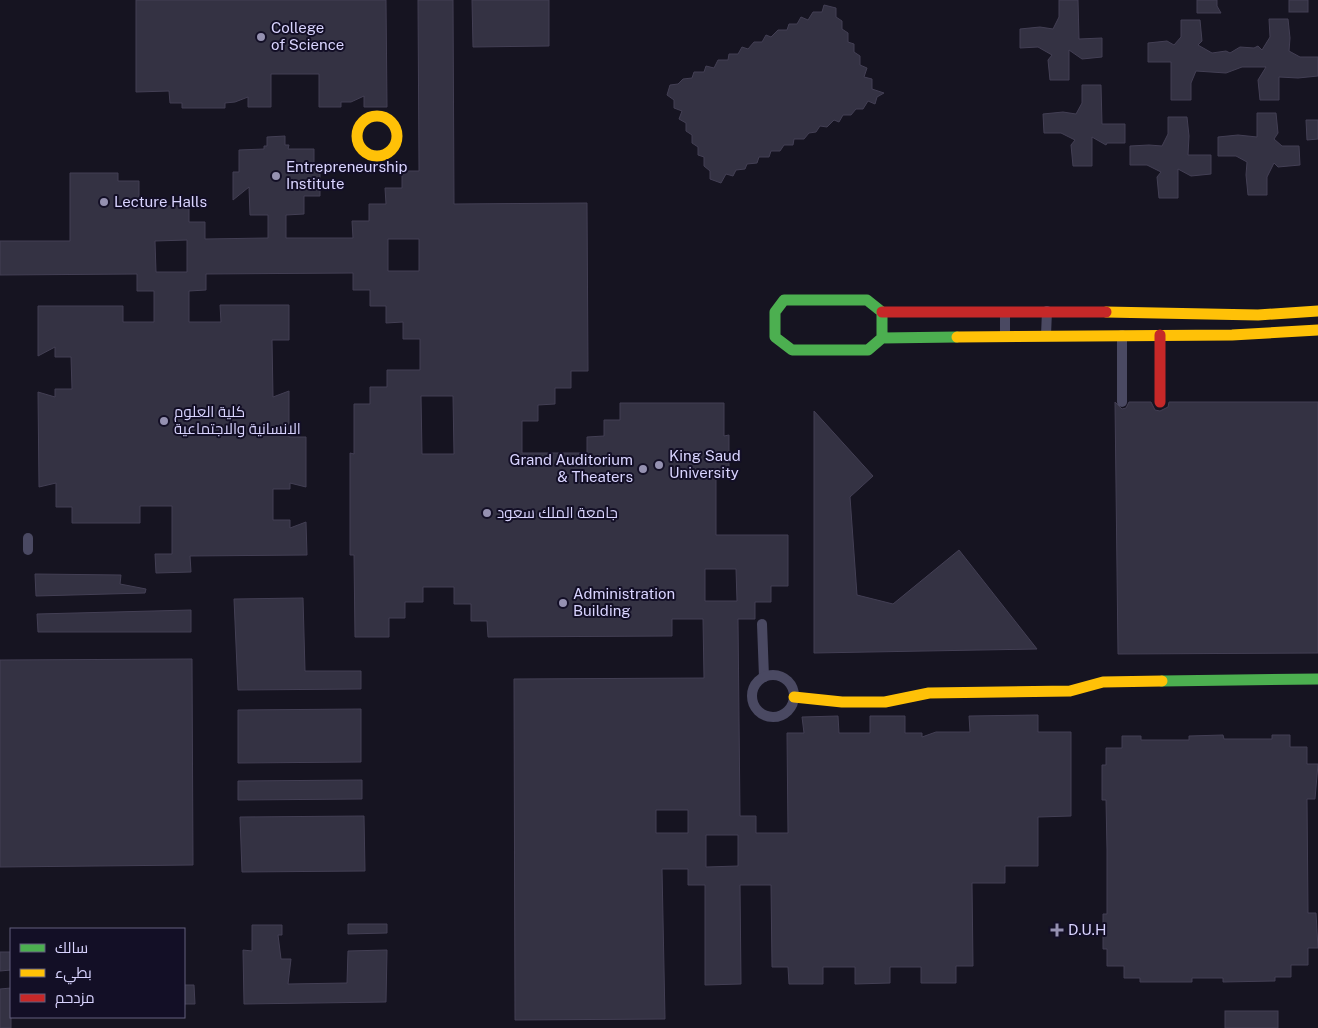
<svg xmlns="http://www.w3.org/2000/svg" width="1318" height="1028" viewBox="0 0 1318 1028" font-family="'Public Sans',Cairo,sans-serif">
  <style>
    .building { fill: #343243; stroke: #433f54; fill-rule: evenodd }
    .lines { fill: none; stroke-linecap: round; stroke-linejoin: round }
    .street { stroke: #4a4962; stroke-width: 10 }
    .fast { stroke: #4caf50; stroke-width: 11 }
    .slow { stroke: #ffc107; stroke-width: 11 }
    .jam { stroke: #c62828; stroke-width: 11 }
    .poi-dot { fill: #9591b1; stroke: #130f26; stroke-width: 2 }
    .labels { text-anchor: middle; stroke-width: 4; stroke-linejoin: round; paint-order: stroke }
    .poi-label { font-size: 15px; fill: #d9d4ff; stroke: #130f26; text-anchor: start }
  </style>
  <rect width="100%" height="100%" fill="#161421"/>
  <g class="building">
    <polygon points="136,0 386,0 387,107 364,107 364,96 351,102 341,102 341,107 319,107 319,74 271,74 271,107 248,107 248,97 235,102 225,103 225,108 182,108 182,103 170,103 169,91 136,92"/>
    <path d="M418,0H453L454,204L587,203L588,371H571V388H555V404L538,405V421H522V453H587V437L604,436V420H620V403H724V436L729,435V469H716V535H788V586H771V602H755V619H738L740,816H756V833H788L787,733H804L802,717L838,716L839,733H870V716H905V733H922V737L936,732H970L969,716L1038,715V732H1071V816L1038,817V866H1005V883H972L973,966H956V983H921V967H890V983L855,984V967H823V984H789L788,967H772L771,885H740L741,984L705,985V885H688V869H662L665,1019L515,1020L514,679L704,678L703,619H672V636L488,637L487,621H471V604H454V587H423V602H405V618H389V637H355L354,555H350V453L354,454V404H370V387H387V370H420V339H403V322L386,323V306H370V290H353V273L206,274V290L189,291V322H221L220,305H289V340H272L273,397L289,391V437H306V487L290,483V489H273V520H290V528L306,522L307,555L190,556L191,572L156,573L155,554H172V506H140V523H72V507H56V483L39,487L38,392L55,397V389H72L71,357H55V347L38,356V306H123V322H154V291H137V274L0,275V241H70V173H118V181H139V206H189V222H205V239L268,238V215H250L249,187L233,200V172H239V150L264,149V146H267V137L285,136V145H289L288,149H314V172L320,171V196H304V214L286,215V238H353L352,221H369V204H386L385,188H402V171H419ZM388,239H419V271H388ZM187,240V272H156L155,241ZM421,396H453L454,454H422ZM705,569H736L737,601H705ZM656,810H688V833H656ZM706,835H738V866L706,867Z"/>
    <polygon points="472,0 549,0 549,46 473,47"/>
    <polygon points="1059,0 1078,0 1079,39 1102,38 1102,57 1082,59 1069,50 1069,80 1050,80 1048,60 1052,55 1038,47 1020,48 1020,29 1040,27 1053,29 1059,17"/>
    <polygon points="1197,0 1217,0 1217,6 1221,13 1197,13"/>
    <rect x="1289" y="0" width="19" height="12"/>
    <polygon points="824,5 836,8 836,17 842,21 842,29 848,33 848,42 854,44 854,52 860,56 860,65 867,68 864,77 872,79 872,89 884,93 877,97 875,104 868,101 863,109 856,109 851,115 843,115 839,122 834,120 827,127 820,126 816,132 809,133 804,139 794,139 793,145 784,145 780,151 771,151 769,157 759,157 757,163 747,164 745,169 736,170 733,176 726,174 721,183 710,179 710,171 704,166 704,157 698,155 698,147 692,143 692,135 686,131 686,123 679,119 682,111 674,108 674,100 667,95 670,85 678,84 683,79 692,78 694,72 704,72 706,66 714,68 718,60 728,60 729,54 738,54 742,47 748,49 754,42 762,42 766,35 771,37 778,30 787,30 789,24 797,24 801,17 808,20 813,12 822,12"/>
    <polygon points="1269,19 1288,19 1290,38 1289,51 1300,57 1318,57 1318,76 1298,78 1279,77 1279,100 1260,100 1258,80 1266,67 1242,67 1226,73 1196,71 1191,83 1191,100 1171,100 1171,62 1148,62 1148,43 1167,41 1174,45 1181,37 1181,20 1200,20 1202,41 1198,45 1212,53 1226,51 1230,53 1240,47 1254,48 1258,46 1262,50 1270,37"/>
    <polygon points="1082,85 1101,85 1102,124 1125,124 1125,143 1107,143 1106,145 1092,137 1092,166 1073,166 1071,145 1075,140 1061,133 1044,133 1043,114 1063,112 1076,114 1082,103"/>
    <polygon points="1257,113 1276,113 1278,133 1274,139 1282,146 1299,146 1300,165 1278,167 1274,163 1267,177 1267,195 1248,195 1246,175 1247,162 1236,156 1218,156 1218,137 1238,135 1257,137"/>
    <polygon points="1168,117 1187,117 1189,136 1188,155 1211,155 1211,174 1191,176 1178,169 1178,198 1159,198 1157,177 1161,172 1147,165 1130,165 1130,146 1149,145 1162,146 1168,134"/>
    <polygon points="1306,120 1318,120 1318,139 1307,140"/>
    <polygon points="1115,402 1122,409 1126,408 1129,402 1151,402 1155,410 1160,411 1168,407 1169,402 1318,402 1318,653 1118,654"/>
    <polygon points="814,411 873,476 850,497 857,595 893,604 959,550 1037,649 814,653"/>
    <polygon points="35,574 121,575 120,584 146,589 145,593 36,596"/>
    <polygon points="303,598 305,671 361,671 361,689 238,690 234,599"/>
    <polygon points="191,610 191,632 38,632 37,614"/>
    <polygon points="192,659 193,865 0,867 0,660"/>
    <polygon points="361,709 361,762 238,763 238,710"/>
    <polygon points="1223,735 1224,739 1272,739 1272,735 1290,735 1290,747 1307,747 1307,764 1318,764 1315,799 1307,799 1308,913 1316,913 1318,948 1308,948 1308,965 1291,965 1291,977 1275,977 1275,981 1223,982 1223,978 1192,978 1192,982 1140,982 1140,978 1124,978 1124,966 1107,966 1107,949 1103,949 1103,914 1107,914 1107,850 1106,800 1102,800 1102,765 1106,765 1106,748 1122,748 1122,736 1141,736 1141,740 1189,740 1189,736"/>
    <polygon points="362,780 362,799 238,800 238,781"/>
    <polygon points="364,816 365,871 242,872 240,817"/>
    <polygon points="348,924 387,924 387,933 348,934"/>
    <polygon points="252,925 282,925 282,935 278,935 281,959 291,959 288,984 347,983 348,951 387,950 386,1002 244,1004 243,950 252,951"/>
    <polygon points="0,952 11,952 11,970 0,971"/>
    <polygon points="184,985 194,985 195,1004 184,1004"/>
    <polygon points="11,988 11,1028 0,1028 0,989"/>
    <rect x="1225" y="1011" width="53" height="17"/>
  </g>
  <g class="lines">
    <g class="street">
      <polyline points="1005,312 1005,335"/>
      <polyline points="1046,335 1047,311"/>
      <polyline points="1122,335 1122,402"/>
      <polyline points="28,538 28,550"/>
      <polyline points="762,624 764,677"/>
      <circle cx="773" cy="696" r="21"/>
    </g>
    <g class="fast">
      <polyline points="882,338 882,312 867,300 784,300 775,312 775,337 792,350 868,350 882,338 957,337"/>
      <polyline points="1162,681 1318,679"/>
    </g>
    <g class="slow">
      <circle cx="377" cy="136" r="20"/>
      <polyline points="1106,312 1258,315 1318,311"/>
      <polyline points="957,337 1232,335 1318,330"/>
      <polyline points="794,697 842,702 885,702 929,693 1070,691 1103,682 1162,681"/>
    </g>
    <g class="jam">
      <polyline points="882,312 1106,312"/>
      <polyline points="1160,335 1160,402"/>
    </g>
  </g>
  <g class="poi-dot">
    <circle cx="261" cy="37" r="5"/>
    <circle cx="276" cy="176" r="5"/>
    <circle cx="104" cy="202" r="5"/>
    <circle cx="164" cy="421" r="5"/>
    <circle cx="659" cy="465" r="5"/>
    <circle cx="643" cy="469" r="5"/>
    <circle cx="487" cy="513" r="5"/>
    <circle cx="563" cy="603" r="5"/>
    <path d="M1054.5 922.5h5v5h5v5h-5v5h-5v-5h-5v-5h5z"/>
  </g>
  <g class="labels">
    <g class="poi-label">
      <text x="271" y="33">College<tspan x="271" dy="17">of Science</tspan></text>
      <text x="286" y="172">Entrepreneurship<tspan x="286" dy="17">Institute</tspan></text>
      <text x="114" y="207">Lecture Halls</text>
      <text x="174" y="417">كلية العلوم<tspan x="174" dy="17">الانسانية والاجتماعية</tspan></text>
      <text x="669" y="461">King Saud<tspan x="669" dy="17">University</tspan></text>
      <text x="633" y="465" text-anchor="end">Grand Auditorium<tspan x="633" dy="17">&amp; Theaters</tspan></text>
      <text x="497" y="518">جامعة الملك سعود</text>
      <text x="573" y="599">Administration<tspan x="573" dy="17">Building</tspan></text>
      <text x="1068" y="935">D.U.H</text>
    </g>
  </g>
  <rect x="10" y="928" width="175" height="90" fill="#130f26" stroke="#625e7d"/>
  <rect x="20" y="944" width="25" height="8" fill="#4caf50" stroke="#625e7d"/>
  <text x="55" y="953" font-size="15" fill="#d9d4ff">سالك</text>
  <rect x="20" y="969" width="25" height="8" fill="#ffc107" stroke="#625e7d"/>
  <text x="55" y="978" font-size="15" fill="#d9d4ff">بطيء</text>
  <rect x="20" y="994" width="25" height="8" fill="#c62828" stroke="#625e7d"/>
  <text x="55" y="1003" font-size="15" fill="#d9d4ff">مزدحم</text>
</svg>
